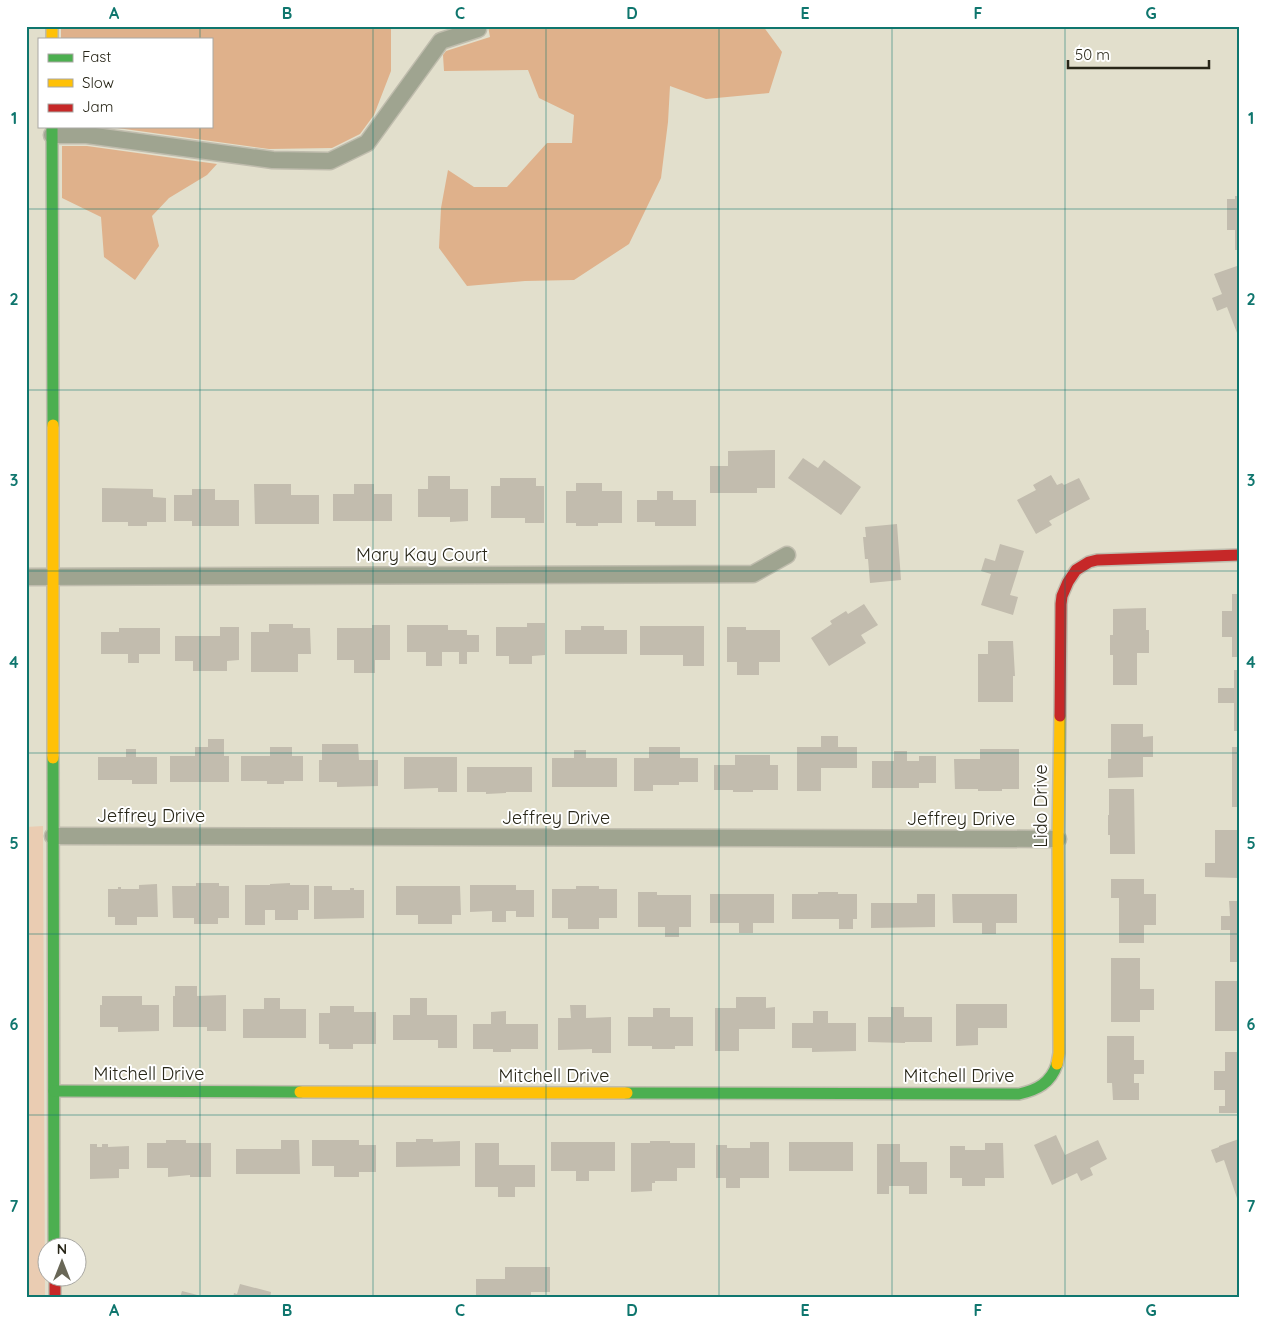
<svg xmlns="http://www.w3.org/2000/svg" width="1265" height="1324" viewBox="0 0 1265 1324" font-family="Quicksand,sans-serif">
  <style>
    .green { fill: #eaccb2 }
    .forest { fill: #dfb18b }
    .building { fill: #c2bcae }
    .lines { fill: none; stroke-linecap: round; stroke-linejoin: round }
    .street-casing { stroke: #bfbcad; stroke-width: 19 }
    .fast-casing { stroke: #bfbcad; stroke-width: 14 }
    .slow-casing { stroke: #bfbcad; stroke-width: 14 }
    .jam-casing { stroke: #bfbcad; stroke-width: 14 }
    .street { stroke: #9fa490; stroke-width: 16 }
    .fast { stroke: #4caf50; stroke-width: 11 }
    .slow { stroke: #ffc107; stroke-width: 11 }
    .jam { stroke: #c62828; stroke-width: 11 }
    .grid { fill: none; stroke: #0f766e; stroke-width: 1; stroke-opacity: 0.55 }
    .labels { text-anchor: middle; stroke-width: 4; stroke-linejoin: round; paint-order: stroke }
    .street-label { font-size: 18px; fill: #282618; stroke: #fff }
    .neatline { fill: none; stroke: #0f766e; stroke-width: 2 }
    .grid-label { font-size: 16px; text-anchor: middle; font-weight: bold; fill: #0f766e }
  </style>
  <rect width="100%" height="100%" fill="#e2dfcc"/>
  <polygon class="green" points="43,826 45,1298 26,1298 26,827"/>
  <g class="forest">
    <polygon points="61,26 391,26 391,71 374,115 360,134 332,148 269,149 103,126 211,126 211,39 61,39"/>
    <polygon points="488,26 763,26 782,52 769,93 706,99 670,86 668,122 661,178 629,244 574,280 525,281 467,286 439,248 441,208 448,170 474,187 507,187 547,143 572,143 574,115 539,98 528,70 444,71 443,55 446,51 490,37"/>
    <polygon points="62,146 87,146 217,164 207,175 169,198 152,216 159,246 135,280 104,257 101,217 62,198"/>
  </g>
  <g class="building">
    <polygon points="1235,196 1239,196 1239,250 1235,250 1235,230 1227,230 1227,199 1235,199"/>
    <polygon points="1237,266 1239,269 1239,338 1227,307 1217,311 1212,298 1222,294 1214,274"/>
    <polygon points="775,450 775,488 757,488 757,493 710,493 710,466 728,466 728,451"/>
    <polygon points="803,458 818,468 824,460 861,487 841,515 788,478"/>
    <polygon points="1051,475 1057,485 1062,483 1064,485 1079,478 1090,499 1049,521 1052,525 1036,534 1017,500 1036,490 1033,485"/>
    <polygon points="428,476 450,476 450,489 468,489 468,521 450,522 450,517 418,517 418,489 428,489"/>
    <polygon points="500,478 536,478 536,486 544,486 544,523 525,523 525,518 491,518 491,486 500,486"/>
    <polygon points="576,483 602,483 602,491 622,491 622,523 598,523 598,526 576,526 576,523 566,523 566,491 576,491"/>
    <polygon points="254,484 291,484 291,495 319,495 319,524 255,524"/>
    <polygon points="354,484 374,484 374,494 392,494 392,521 333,521 333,494 354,494"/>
    <polygon points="102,488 153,489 153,497 166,498 166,522 147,522 147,526 128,526 128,522 102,522"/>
    <polygon points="192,489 215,489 215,500 239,500 239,526 192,526 192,521 174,521 174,495 192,495"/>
    <polygon points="657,491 673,491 673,500 696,500 696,526 655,526 655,522 637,522 637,500 657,500"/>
    <polygon points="897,524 901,580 870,583 868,559 865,559 863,537 866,537 865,527"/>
    <polygon points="1000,544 1024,551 1010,595 1018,597 1013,615 981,605 991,574 981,571 985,558 995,561"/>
    <polygon points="1232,594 1239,594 1239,657 1232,657 1232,637 1222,637 1222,611 1232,611"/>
    <polygon points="864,604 878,625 861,635 866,643 829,666 811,638 832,624 830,621 846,611 848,614"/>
    <polygon points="1146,608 1146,630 1149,630 1149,653 1137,653 1137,685 1113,685 1113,655 1110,655 1110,635 1113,635 1113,609"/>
    <polygon points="527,623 545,623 545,655 532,656 532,664 509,664 509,656 496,656 496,627 527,627"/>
    <polygon points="269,624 293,624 293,628 310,628 311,654 298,654 298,672 251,672 251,632 269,632"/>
    <polygon points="372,625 390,625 390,660 375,660 375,673 354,673 354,660 337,660 337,628 372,628"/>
    <polygon points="407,625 448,625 448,630 467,630 467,635 479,635 479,652 467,652 467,664 459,664 459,652 442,652 442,666 426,666 426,652 407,652"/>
    <polygon points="581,626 604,626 604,630 627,630 627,654 565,654 565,630 581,630"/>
    <polygon points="640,626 704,626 704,666 683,666 683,655 640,655"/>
    <polygon points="220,627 239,627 239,660 227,661 227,671 193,671 193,661 175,661 175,636 220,636"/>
    <polygon points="727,627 746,627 746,630 780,630 780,662 759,662 759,675 737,675 737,662 727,662"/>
    <polygon points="119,628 160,628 160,654 139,654 139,663 128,663 128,654 101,654 101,632 119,632"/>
    <polygon points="988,641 1013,641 1015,676 1013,676 1013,702 978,702 978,654 988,654"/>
    <polygon points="1234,670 1239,670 1239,731 1234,731 1234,703 1218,703 1218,688 1234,688"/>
    <polygon points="1111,724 1143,724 1143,737 1153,736 1153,757 1143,757 1143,777 1108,778 1108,759 1111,759"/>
    <polygon points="821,736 838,736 838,747 857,747 857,768 821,768 821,791 797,791 797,747 821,747"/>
    <polygon points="208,739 224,739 224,756 229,756 229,782 170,782 170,756 195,756 195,747 208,747"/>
    <polygon points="322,744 358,744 359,760 378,760 378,786 337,787 337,782 319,782 319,760 322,760"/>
    <polygon points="270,747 292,747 292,756 303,756 303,781 284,781 284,784 267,784 267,781 241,781 241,756 270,756"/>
    <polygon points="649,747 680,747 680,758 698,758 698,782 679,782 679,785 653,785 653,791 634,791 634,758 649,758"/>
    <rect x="1232" y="747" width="7" height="60"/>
    <polygon points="126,749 136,749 136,757 157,757 157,784 132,784 132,780 98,780 98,757 126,757"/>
    <polygon points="980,749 1019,749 1019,789 1002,789 1002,791 978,791 978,789 955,789 954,759 980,759"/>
    <polygon points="574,750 586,750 586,758 617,758 617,787 552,787 552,758 574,758"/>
    <polygon points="894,751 907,751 907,761 919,761 919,756 936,756 936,783 919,783 919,788 872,788 872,761 894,761"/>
    <polygon points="735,755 770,755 770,765 778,765 778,790 753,790 753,792 733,792 733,790 714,790 714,765 735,765"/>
    <polygon points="404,757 457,757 457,792 438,792 438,788 404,789"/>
    <polygon points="467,767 532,767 532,792 506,792 506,793 486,794 486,792 467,792"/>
    <polygon points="1109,789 1134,789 1135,854 1110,854 1110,835 1108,835 1108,815 1109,815"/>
    <polygon points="1215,830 1239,830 1239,878 1205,877 1205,863 1215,863"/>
    <polygon points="1111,879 1144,879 1144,894 1156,894 1156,925 1144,925 1144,943 1119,943 1119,898 1111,898"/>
    <polygon points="196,883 219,883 219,886 229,886 229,918 218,918 218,924 194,924 194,918 173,918 172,886 196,886"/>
    <polygon points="290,883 290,885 309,885 309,910 298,910 298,920 275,920 275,910 265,910 265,925 245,925 245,885 270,885 270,884"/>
    <polygon points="157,884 158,917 137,917 137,925 115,925 115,917 108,917 108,889 118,889 118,887 121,887 121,889 139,889 139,885"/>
    <polygon points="470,885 516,885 516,890 534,890 534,917 516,917 516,911 506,911 506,922 492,922 492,911 470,912"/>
    <polygon points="314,886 332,886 332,890 350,890 350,888 354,888 354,890 364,890 364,918 314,919"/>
    <polygon points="396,886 460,886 461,915 452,915 452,924 418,924 418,915 396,915"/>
    <polygon points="576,886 599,886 599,889 617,889 617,918 599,918 599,929 568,929 568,918 552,918 552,889 576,889"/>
    <polygon points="638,892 657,892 657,895 691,895 691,927 679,927 679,937 665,937 665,927 638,927"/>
    <polygon points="818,892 838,892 838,894 857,894 857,919 853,919 853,929 839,929 839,919 792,919 792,894 818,894"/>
    <polygon points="710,894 774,894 774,923 753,923 753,933 739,933 739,923 710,923"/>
    <polygon points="917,894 935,894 935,927 871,928 871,903 917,903"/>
    <polygon points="952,894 1017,894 1017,923 996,923 996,934 982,934 982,923 953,923"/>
    <polygon points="1229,901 1239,901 1239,962 1230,962 1230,930 1221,930 1221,916 1230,916"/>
    <polygon points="1111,958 1140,958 1140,989 1154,989 1154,1010 1140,1010 1140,1022 1111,1022"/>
    <rect x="1215" y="981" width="24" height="50"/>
    <polygon points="175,986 197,986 197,996 226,995 226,1031 207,1031 207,1027 173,1027 173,996 175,996"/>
    <polygon points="102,996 142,996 142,1005 159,1005 159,1031 118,1032 118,1027 100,1027 100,1005 102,1005"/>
    <polygon points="736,997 766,997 766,1008 775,1007 775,1029 739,1029 739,1051 715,1051 715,1008 736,1008"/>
    <polygon points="264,998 280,998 280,1009 306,1009 306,1038 243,1038 243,1009 264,1009"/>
    <polygon points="410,998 427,998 427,1015 457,1015 457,1048 438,1048 438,1040 393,1040 393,1015 410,1015"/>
    <polygon points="956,1004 1007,1004 1007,1028 978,1028 978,1045 956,1046"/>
    <polygon points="570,1005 586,1005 586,1018 611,1017 611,1053 592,1053 592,1049 558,1050 558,1018 571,1018"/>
    <polygon points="330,1006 354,1006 354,1012 376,1012 376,1044 353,1044 353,1049 329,1049 329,1044 319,1044 319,1013 330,1013"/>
    <polygon points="891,1007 904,1007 904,1017 932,1017 932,1042 905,1042 905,1043 868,1042 868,1017 891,1017"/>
    <polygon points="653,1008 670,1008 670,1017 693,1017 693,1046 675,1046 675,1049 652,1049 652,1046 628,1046 628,1017 653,1017"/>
    <polygon points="506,1011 506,1024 538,1024 538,1049 511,1049 511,1052 493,1052 493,1049 473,1049 473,1024 491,1024 491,1012"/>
    <polygon points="813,1011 828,1011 828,1023 856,1023 856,1051 812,1052 812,1048 792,1048 792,1023 813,1023"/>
    <polygon points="1107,1036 1134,1036 1134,1060 1144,1060 1144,1074 1134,1074 1134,1083 1139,1083 1139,1100 1113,1100 1112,1083 1107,1083"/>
    <polygon points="1225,1052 1239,1052 1239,1113 1219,1113 1219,1106 1225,1106 1225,1090 1214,1090 1214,1071 1225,1071"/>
    <polygon points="1056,1135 1065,1155 1098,1140 1107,1159 1090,1168 1093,1175 1081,1181 1077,1173 1052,1185 1034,1145"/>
    <polygon points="416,1139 433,1139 433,1142 460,1141 460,1166 396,1167 396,1142 416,1142"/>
    <polygon points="1239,1139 1239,1201 1238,1201 1224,1160 1216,1163 1211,1150 1219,1147 1219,1146"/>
    <polygon points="166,1140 186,1140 186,1143 211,1143 211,1177 190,1177 190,1175 168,1177 168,1168 147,1168 147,1143 166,1143"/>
    <polygon points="281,1140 299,1140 300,1174 236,1174 236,1149 281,1149"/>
    <polygon points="312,1140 359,1140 359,1145 376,1145 376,1172 359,1172 359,1177 334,1177 334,1166 312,1166"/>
    <polygon points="650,1141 670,1141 670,1143 695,1143 695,1168 677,1168 677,1181 655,1181 655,1183 652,1183 652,1191 631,1192 631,1143 650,1143"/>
    <polygon points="551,1142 615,1142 615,1171 589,1171 589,1181 576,1181 576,1171 551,1171"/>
    <polygon points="750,1142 769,1142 769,1178 740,1178 740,1188 726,1188 726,1178 716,1178 716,1145 727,1145 727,1148 750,1148"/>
    <rect x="789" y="1142" width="64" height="29"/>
    <polygon points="475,1143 499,1143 499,1165 535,1165 535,1187 515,1187 515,1197 498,1197 498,1187 475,1187"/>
    <polygon points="985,1143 1003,1143 1004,1178 985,1178 985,1186 962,1186 962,1178 950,1178 950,1146 965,1146 965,1150 985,1150"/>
    <polygon points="90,1144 97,1144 97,1147 102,1147 102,1144 108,1144 108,1147 129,1146 129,1169 119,1169 119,1178 90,1179"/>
    <polygon points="877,1144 900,1144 900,1162 927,1162 927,1194 909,1194 909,1186 889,1186 889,1194 877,1194"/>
    <polygon points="505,1267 550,1267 550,1292 531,1292 531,1298 476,1298 476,1279 505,1279"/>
    <polygon points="240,1284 271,1292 270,1298 233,1298 234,1293 237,1294"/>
    <polygon points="182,1291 205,1297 205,1298 180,1298"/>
  </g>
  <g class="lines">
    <g class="street-casing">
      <g id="street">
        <polyline points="52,135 87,135 273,160 330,161 367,143 441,41 478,29"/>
        <polyline points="26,577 753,574 787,555"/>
        <polyline points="53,836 1058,839"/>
      </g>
    </g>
    <g class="fast-casing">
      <g id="fast">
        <polyline points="52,126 53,425"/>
        <polyline points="53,758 54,1246"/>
        <polyline points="54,1091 300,1092"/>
        <path d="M627,1093L1019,1094C1037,1090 1051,1083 1057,1064"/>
      </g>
    </g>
    <g class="slow-casing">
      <g id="slow">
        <polyline points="52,26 52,39"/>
        <polyline points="53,425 53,758"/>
        <polyline points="1057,1064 1059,1053 1058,839 1060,716"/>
        <polyline points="300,1092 627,1093"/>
      </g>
    </g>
    <g class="jam-casing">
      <g id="jam">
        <polyline points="1060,716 1061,604 1062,596 1068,582 1076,570 1089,562 1097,560 1239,555"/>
        <polyline points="55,1276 55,1298"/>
      </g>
    </g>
    <use href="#street" class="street"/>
    <use href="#fast" class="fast"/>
    <use href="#slow" class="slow"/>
    <use href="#jam" class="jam"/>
  </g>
  <path class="grid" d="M200,26V39M373,26V1298M546,26V1298M719,26V1298M892,26V1298M1065,26V1298M200,126V1298M26,209H1239M26,390H1239M26,571H1239M26,753H1239M26,934H1239M26,1115H1239"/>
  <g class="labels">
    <g class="street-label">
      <text x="422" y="561">Mary Kay Court</text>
      <text transform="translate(1041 806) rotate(-90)" y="6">Lido Drive</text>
      <text x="151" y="822">Jeffrey Drive</text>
      <text x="556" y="824">Jeffrey Drive</text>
      <text x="961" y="825">Jeffrey Drive</text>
      <text x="149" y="1080">Mitchell Drive</text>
      <text x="554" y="1082">Mitchell Drive</text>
      <text x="959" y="1082">Mitchell Drive</text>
    </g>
  </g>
  <rect width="1265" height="1324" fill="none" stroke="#ffffff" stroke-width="55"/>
  <rect x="38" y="38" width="175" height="90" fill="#ffffff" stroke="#a9a8a3"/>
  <rect x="48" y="54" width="25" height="8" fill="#4caf50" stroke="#a9a8a3"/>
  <text x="82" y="62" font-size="15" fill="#282618">Fast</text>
  <rect x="48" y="79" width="25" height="8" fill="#ffc107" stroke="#a9a8a3"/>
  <text x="82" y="88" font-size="15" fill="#282618">Slow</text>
  <rect x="48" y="104" width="25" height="8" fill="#c62828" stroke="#a9a8a3"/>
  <text x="82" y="112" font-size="15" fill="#282618">Jam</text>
  <g transform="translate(62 1262)"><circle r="24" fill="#ffffff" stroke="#a9a8a3"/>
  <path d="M0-4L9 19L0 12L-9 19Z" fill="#696757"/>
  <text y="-8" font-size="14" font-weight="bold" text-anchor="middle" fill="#282618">N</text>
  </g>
  <path d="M1068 60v8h141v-8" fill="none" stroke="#282618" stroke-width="2.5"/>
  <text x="1075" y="60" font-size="15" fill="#282618" stroke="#ffffff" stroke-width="4" paint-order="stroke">50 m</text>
  <rect x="28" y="28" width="1210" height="1268" class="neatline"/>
  <g class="grid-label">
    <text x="114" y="19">A</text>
    <text x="287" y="19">B</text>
    <text x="460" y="19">C</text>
    <text x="632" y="19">D</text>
    <text x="805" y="19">E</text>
    <text x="978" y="19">F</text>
    <text x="1151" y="19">G</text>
    <text x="14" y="124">1</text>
    <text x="1251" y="124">1</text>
    <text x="14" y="305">2</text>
    <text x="1251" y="305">2</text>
    <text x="14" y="486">3</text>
    <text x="1251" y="486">3</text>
    <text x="14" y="668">4</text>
    <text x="1251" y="668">4</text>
    <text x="14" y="849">5</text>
    <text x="1251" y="849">5</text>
    <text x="14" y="1030">6</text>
    <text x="1251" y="1030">6</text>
    <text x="14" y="1212">7</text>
    <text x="1251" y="1212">7</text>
    <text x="114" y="1316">A</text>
    <text x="287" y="1316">B</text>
    <text x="460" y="1316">C</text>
    <text x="632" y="1316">D</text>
    <text x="805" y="1316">E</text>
    <text x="978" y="1316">F</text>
    <text x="1151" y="1316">G</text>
  </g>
</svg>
